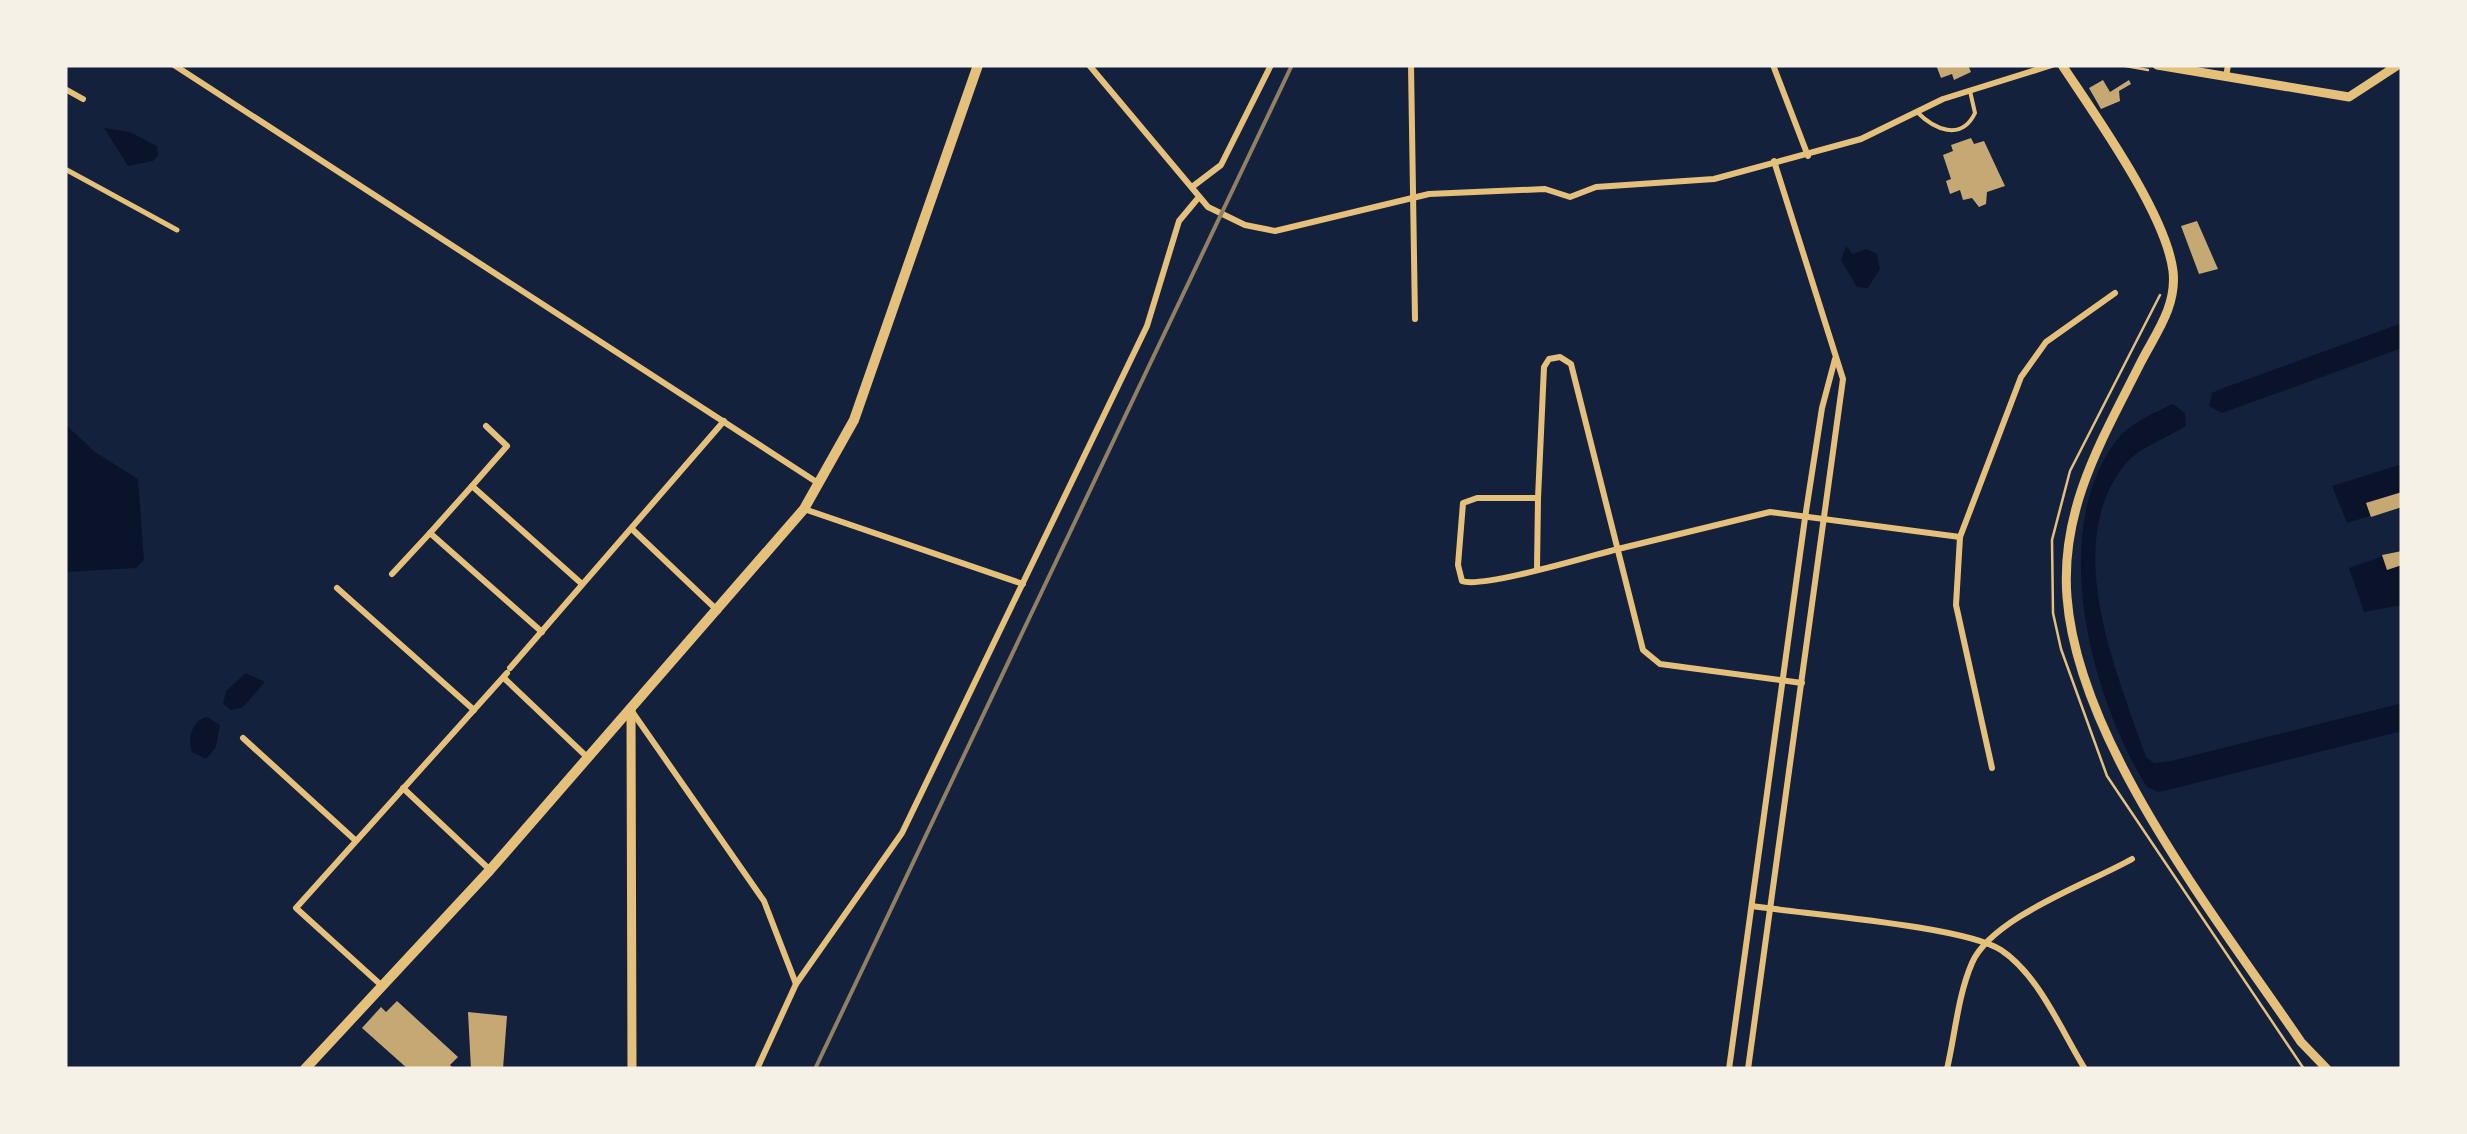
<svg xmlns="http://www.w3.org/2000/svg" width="2467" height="1134" viewBox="0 0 2467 1134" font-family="Helvetica,sans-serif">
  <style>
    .water { fill: #0b132b }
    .building { fill: #c6a872 }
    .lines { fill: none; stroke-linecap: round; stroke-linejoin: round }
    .path { stroke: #e5c07b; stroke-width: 2.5 }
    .service { stroke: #e5c07b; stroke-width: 4 }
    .pedestrian { stroke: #e5c07b; stroke-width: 5 }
    .minor { stroke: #e5c07b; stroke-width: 6 }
    .tertiary { stroke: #e5c07b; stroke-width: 9 }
    .secondary { stroke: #e5c07b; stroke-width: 10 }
    .rail { stroke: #918062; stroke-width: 4 }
  </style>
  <rect width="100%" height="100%" fill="#14213d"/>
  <g class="water">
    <polygon points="104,128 130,132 157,146 158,155 153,161 128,166"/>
    <polygon points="1846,246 1853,254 1866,249 1877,254 1880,269 1868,288 1857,287 1841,260"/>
    <polygon points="2402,323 2402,348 2222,413 2209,406 2212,393 2218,390"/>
    <path d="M2173,404L2185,413L2186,426C2165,439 2137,448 2122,468C2062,551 2118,674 2146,757L2154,763L2171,761L2402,703V731L2168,790L2158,792L2147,787C2091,698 2045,527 2120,436C2132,423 2157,411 2173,404Z"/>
    <polygon points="65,424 95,452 138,479 144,560 136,568 65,572"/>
    <polygon points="2402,464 2402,492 2366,502 2370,516 2347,523 2332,486"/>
    <polygon points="2383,556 2402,565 2402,605 2364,612 2349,568"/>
    <polygon points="246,673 265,682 243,707 231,710 223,704 226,691"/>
    <path d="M207,717L220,725L216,747L206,759L192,752C187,739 192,720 207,717Z"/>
  </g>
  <g class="building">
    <polygon points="1936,65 1968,65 1971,72 1954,80 1952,74 1941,78"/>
    <polygon points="2103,80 2110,92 2129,80 2131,84 2119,91 2120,101 2101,109 2089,88"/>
    <polygon points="1971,138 1974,144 1984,141 2005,186 1987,192 1986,204 1979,207 1972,198 1963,200 1960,190 1950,194 1946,181 1951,179 1943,155 1953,151 1951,145"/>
    <polygon points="2197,221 2218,269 2199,274 2181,226"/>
    <polygon points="2402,492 2402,507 2371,517 2366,503"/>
    <polygon points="2402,551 2402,565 2387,570 2382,555"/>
    <polygon points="397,1001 458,1057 450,1065 454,1069 408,1069 362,1028 381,1007 386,1012"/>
    <polygon points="468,1012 507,1016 503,1069 471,1069"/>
  </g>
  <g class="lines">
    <g class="path">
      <polyline points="2120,65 2148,70"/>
      <polyline points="2160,295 2070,471 2052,540 2053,613 2061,649 2107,776 2304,1069"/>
    </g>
    <path class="service" d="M1917,112C1934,129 1961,142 1975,113L1970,91"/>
    <polyline class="pedestrian" points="65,169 177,230"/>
    <g class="minor">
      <polyline points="174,65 818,483"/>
      <polyline points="1089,65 1208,207 1245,225 1275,231 1429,194 1545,189 1570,197 1596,187 1714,179 1861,139 1943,99 2052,65"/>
      <polyline points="1411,65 1415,319"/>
      <polyline points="1773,65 1808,156"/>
      <polyline points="2226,77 2228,65"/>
      <polyline points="65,89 83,99"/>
      <polyline points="1192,187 1221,165 1271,65"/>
      <polyline points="472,486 507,446 486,426"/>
      <polyline points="804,509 1023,584"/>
      <polyline points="633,530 718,611"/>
      <polyline points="1537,569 1538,498"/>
      <polyline points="392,574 430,533"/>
      <polyline points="337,588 474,710"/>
      <polyline points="542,632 430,533 472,486 582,584"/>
      <polyline points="510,668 724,421"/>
      <polyline points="504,678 587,757"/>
      <path d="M1802,683L1660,664L1643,650L1571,364L1560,357L1549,359L1544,367L1538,498H1477L1463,503L1458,565L1462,581C1481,589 1590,556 1618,549L1770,512L1960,537"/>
      <polyline points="631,710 764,901 796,984"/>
      <polyline points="243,738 355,840"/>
      <polyline points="1992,768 1956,605 1960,537 2021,377 2046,342 2115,293"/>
      <polyline points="403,788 489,869"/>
      <path d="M1752,906C1804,914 1964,926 2001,950C2039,975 2062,1032 2085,1069"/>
      <polyline points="381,985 296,908 507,673"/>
      <polyline points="757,1069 796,984 902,833 1147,326 1179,221 1199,197"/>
      <polyline points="1729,1069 1805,518 1822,408 1835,359"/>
      <polyline points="1748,1069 1843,379 1774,161"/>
      <path d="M1947,1069C1955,1035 1958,995 1972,963C1992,917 2090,883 2132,859"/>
    </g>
    <g class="tertiary">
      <path d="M2062,65C2095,115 2166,214 2173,271C2177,306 2156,333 2141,362C2103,438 2060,508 2067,597C2078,744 2219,921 2301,1042L2327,1069"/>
      <polyline points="2157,65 2349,97 2398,65"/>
      <polyline points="631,709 632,1069"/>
    </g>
    <polyline class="secondary" points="305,1069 490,870 804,509 854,420 978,65"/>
    <polyline class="rail" points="815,1069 1292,65"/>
  </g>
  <rect width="2467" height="1134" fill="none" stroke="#f6f1e7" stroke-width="135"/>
</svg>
